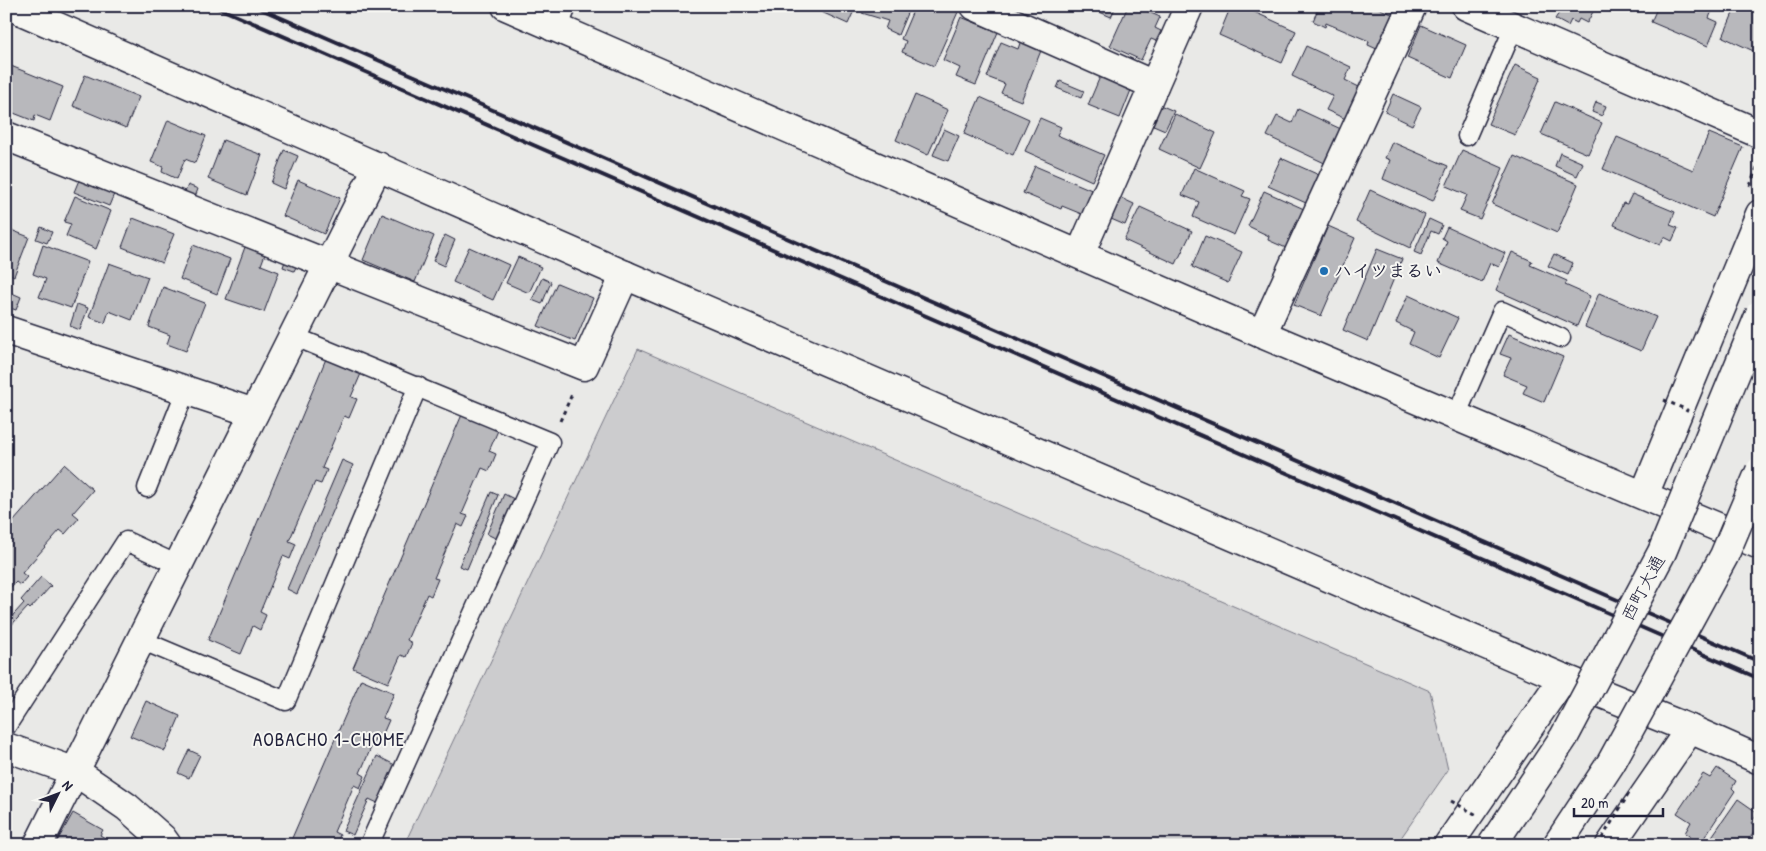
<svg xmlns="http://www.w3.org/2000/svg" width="1766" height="851" viewBox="0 0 1766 851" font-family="'Patrick Hand','Klee One',sans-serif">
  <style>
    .green { fill: #ccccce; stroke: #777784 }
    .building { fill: #b8b8bc; stroke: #22223b }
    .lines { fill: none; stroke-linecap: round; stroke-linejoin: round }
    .lane-casing { stroke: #22223b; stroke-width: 21 }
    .street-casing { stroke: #22223b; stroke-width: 31 }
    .secondary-casing { stroke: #22223b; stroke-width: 31 }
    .path { stroke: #22223b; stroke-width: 3; stroke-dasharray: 4 4; stroke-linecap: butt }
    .lane { stroke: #f6f6f2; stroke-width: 18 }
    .street { stroke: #f6f6f2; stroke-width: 28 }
    .secondary { stroke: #f6f6f2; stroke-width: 28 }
    .rail { stroke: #22223b; stroke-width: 4 }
    .secondary-bridge-casing { stroke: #22223b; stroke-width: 31; stroke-linecap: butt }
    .path-bridge { stroke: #22223b; stroke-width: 3; stroke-dasharray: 4 4; stroke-linecap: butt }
    .secondary-bridge { stroke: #f6f6f2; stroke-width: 28 }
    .poi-dot { fill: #1f6fb2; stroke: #f6f6f2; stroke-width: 2 }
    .labels { text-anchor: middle; stroke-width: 4; stroke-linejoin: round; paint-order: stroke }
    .poi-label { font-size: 18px; font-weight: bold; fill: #22223b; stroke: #f6f6f2; text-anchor: start }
    .street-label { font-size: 18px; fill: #22223b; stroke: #f6f6f2 }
    .neighbourhood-label { font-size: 19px; letter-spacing: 1px; fill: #22223b; stroke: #f6f6f2 }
  </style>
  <rect width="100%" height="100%" fill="#e9e9e7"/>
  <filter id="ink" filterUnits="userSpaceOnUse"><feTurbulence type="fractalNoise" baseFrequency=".02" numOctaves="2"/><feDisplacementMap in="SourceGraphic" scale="10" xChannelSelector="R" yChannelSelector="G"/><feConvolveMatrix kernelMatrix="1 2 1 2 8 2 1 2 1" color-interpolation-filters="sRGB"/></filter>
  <g filter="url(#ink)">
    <polygon class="green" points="638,349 1430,691 1448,770 1396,845 404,845"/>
    <g class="building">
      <polygon points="819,6 856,6 848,24 817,10"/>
      <polygon points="865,6 910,6 898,35 885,29 888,21 862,13"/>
      <polygon points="915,6 945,6 958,12 934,66 902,52 906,41 901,39"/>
      <polygon points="1086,6 1116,6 1111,17"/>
      <polygon points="1128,6 1135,6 1160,17 1155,28 1161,31 1156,41 1151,39 1141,60 1110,46"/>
      <polygon points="1231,6 1241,6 1296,31 1282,63 1219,35"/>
      <polygon points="1319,6 1374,6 1396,16 1381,51 1368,45 1369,41 1326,23 1325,27 1313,21"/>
      <polygon points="1547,6 1596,6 1587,23 1579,19 1577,23 1571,20 1568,26 1555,19 1559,13"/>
      <polygon points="1658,6 1714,6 1709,18 1718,22 1708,46 1651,22"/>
      <polygon points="1736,6 1755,6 1760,8 1760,54 1723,37"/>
      <polygon points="961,17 998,32 976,85 956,77 960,68 943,60"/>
      <polygon points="1421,25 1466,45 1452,78 1407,58"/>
      <polygon points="1021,40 1042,48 1021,101 1001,93 1005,84 987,77 1001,42 1018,49"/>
      <polygon points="1306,46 1351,67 1345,80 1365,90 1350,121 1326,110 1333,96 1292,76"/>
      <polygon points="6,64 63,87 50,121 35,115 34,121 6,110 8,97 6,96"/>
      <polygon points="1515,65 1541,77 1515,135 1488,124"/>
      <polygon points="1102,72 1133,85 1120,118 1088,105"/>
      <polygon points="85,75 139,97 126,128 73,106"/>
      <polygon points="1060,81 1084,91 1081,98 1057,88"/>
      <polygon points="1760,89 1760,101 1755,100"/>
      <polygon points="1393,94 1421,107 1412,125 1385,112"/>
      <polygon points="915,95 948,110 928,155 896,140"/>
      <polygon points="980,97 1029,119 1013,155 964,134"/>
      <polygon points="1555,102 1602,123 1588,154 1541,134"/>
      <polygon points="1596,102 1606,106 1602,116 1592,112"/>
      <polygon points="1160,105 1174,111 1165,130 1151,124"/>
      <polygon points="1298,109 1343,130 1331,166 1267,136 1277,116 1292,123"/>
      <polygon points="1175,114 1216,133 1200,168 1159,149"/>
      <polygon points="1040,118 1061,127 1057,135 1104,155 1092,181 1025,151"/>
      <polygon points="168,120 206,136 195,163 185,159 177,179 162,172 163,167 151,162"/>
      <polygon points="944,129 959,136 948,161 933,155"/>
      <polygon points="1709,133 1743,147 1713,217 1603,169 1617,137 1693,170"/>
      <polygon points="223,140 262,155 247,195 208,179"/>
      <polygon points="1392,142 1448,166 1433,201 1383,179 1390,160 1385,158"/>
      <polygon points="284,150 298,156 284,189 271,183"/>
      <polygon points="1462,150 1503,168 1480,219 1460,211 1467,195 1446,186"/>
      <polygon points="1560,153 1583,163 1577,176 1555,166"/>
      <polygon points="1514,156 1578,184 1557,233 1492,204"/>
      <polygon points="1281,158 1319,175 1306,203 1268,186"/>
      <polygon points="1035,166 1094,191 1084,215 1062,206 1061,209 1023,193"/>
      <polygon points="1194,168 1245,191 1242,196 1250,199 1234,235 1193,217 1199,202 1182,195"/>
      <polygon points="79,180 114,194 109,206 74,192"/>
      <polygon points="298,180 340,198 324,234 283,216"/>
      <polygon points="188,185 198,189 195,197 185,192"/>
      <polygon points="1370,190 1425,215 1410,248 1356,222"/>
      <polygon points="1264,191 1304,209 1298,235 1293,233 1286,248 1268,240 1269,236 1248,226"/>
      <polygon points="1632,194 1675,212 1670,225 1678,228 1672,241 1664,237 1660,245 1614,225 1623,203 1627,204"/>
      <polygon points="75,196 111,211 96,249 66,236 71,224 64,222"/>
      <polygon points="1121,198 1134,204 1125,225 1111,219"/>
      <polygon points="1140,207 1192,231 1176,264 1124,240"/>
      <polygon points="382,214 434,236 415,282 363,260"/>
      <polygon points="133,218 174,234 162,263 122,247"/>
      <polygon points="1429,219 1442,225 1438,234 1431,231 1421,255 1414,252"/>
      <polygon points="1328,226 1355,238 1321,316 1294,305"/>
      <polygon points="41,227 52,232 47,243 36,239"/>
      <polygon points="1447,227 1505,253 1499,267 1490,263 1482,282 1438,263 1447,241 1442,238"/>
      <polygon points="6,228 29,237 14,276 6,272"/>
      <polygon points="445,235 455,240 444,266 433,261"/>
      <polygon points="1205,236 1242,252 1228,283 1192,267"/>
      <polygon points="43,245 88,262 71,308 39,297 46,279 33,274"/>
      <polygon points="193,245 230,259 217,294 180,279"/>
      <polygon points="245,247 265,254 261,265 279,272 264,312 226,299"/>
      <polygon points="469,247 509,265 493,300 453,282"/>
      <polygon points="1377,249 1402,259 1368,341 1343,330"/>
      <polygon points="1512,252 1532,261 1530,265 1567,281 1565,285 1590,296 1577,326 1496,290"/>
      <polygon points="1554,254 1573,263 1568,275 1548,266"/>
      <polygon points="518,257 541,267 529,293 506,283"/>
      <polygon points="286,258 298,263 294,271 283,267"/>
      <polygon points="109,263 148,277 132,320 109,311 105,323 89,317"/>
      <polygon points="542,278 551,282 542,304 532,300"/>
      <polygon points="557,283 593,298 575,341 538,326"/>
      <polygon points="163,287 205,303 186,351 167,344 170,335 149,327"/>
      <polygon points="12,293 21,297 16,310 7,307"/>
      <polygon points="1599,293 1656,317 1641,351 1585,327"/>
      <polygon points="1408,295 1458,318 1439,358 1409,344 1414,332 1396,323"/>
      <polygon points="77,304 88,308 80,330 70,326"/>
      <polygon points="1509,334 1563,357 1544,402 1523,393 1527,385 1503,375 1511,358 1500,354"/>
      <polygon points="328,354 363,369 351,397 357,399 349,418 344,416 322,468 327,470 321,484 315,482 289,541 296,544 290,559 283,556 260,612 266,615 260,630 253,626 241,654 208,640"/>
      <polygon points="464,410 500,426 489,451 496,454 489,471 482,468 462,514 468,516 463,527 457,524 434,578 438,579 431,596 427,594 407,640 412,643 406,657 401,655 388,683 353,668"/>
      <polygon points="342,460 353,465 297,594 287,589"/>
      <polygon points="64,464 93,490 73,513 79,518 65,534 60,530 22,573 27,577 20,585 16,582 6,592 6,530"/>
      <polygon points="491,492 498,495 467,569 459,566"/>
      <polygon points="504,494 516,500 499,540 487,534"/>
      <polygon points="41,577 51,586 30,609 28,607 6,631 6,623 24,603 21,600"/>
      <polygon points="361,679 394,693 383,718 389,720 382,736 377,734 360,773 365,776 360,788 354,785 334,832 340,835 336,845 289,845"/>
      <polygon points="146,701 180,716 165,751 130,736"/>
      <polygon points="189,750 200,755 189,778 178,773"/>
      <polygon points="377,756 399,767 382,805 369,799 353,835 343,831"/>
      <polygon points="1717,768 1736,781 1732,788 1735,791 1700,844 1685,833 1691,822 1677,813 1703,774 1710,778"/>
      <polygon points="1738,799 1758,813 1751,823 1757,827 1745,845 1706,845"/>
      <polygon points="73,813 103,830 100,835 117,845 55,845"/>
    </g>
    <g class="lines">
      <g class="lane-casing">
        <g id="lane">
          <polyline points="1467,136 1514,27"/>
          <polyline points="293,336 550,442 369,845"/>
          <polyline points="1456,416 1502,311 1561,338"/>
          <polyline points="147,488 186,390"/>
          <polyline points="141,640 286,701 418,386"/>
          <polyline points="6,727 126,541 178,565"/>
        </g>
      </g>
      <g class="street-casing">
        <g id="street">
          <polyline points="10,6 625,275 1563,678 1690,729 1760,760"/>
          <polyline points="975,6 1154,85"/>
          <polyline points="1466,6 1760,134"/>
          <polyline points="553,27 562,6"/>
          <polyline points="6,136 584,366 625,275"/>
          <polyline points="1080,254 1189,6"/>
          <polyline points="6,330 254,413"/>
          <polyline points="1262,334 1412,6"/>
          <polyline points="1644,495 1760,214"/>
          <polyline points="6,747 76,772 127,807 162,838 167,845"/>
          <polyline points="38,845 378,166"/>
          <polyline points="1448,845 1563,678"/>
          <polyline points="1610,845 1690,729"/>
        </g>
      </g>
      <g class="secondary-casing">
        <polyline id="secondary" points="506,6 1262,334 1760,545"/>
      </g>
      <g class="path">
        <polyline points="1750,186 1759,162"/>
        <polyline points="560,421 573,392"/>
      </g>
      <use href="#lane" class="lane"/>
      <use href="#street" class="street"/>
      <use href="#secondary" class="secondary"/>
      <g class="rail">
        <polyline points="214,6 1760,679"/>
        <polyline points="254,6 1760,662"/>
      </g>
      <g class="secondary-bridge-casing">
        <g id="secondary-bridge">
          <polyline points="1492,845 1564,737 1662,552 1760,314"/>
          <polyline points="1557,845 1611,763 1724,556 1760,471"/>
        </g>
      </g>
      <g class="path-bridge">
        <polyline points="1664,400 1687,410 1686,412"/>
        <polyline points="1451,801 1477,815"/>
        <polyline points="1598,845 1631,790"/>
      </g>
      <use href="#secondary-bridge" class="secondary-bridge"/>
    </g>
  </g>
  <circle class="poi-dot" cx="1324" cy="271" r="5"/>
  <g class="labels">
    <g class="poi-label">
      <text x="1334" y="277">ハイツまるい</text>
    </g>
    <g class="street-label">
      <text transform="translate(1643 588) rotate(-62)" y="6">西町大通</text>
    </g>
    <g class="neighbourhood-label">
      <text x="329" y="746">AOBACHO 1-CHOME</text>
    </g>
  </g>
  <rect width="1766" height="851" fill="none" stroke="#f6f6f2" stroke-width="25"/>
  <rect x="12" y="12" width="1741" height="826" fill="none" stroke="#22223b" stroke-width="2" filter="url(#ink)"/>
  <g transform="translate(58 794) rotate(48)" stroke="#f6f6f2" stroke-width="4" paint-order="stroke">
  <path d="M0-4L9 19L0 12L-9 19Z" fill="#22223b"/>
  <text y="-8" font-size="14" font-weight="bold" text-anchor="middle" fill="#22223b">N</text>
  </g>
  <path d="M1574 808v8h89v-8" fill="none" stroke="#22223b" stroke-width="2.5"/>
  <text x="1581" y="808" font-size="15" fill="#22223b" stroke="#f6f6f2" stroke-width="4" paint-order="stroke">20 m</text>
</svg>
